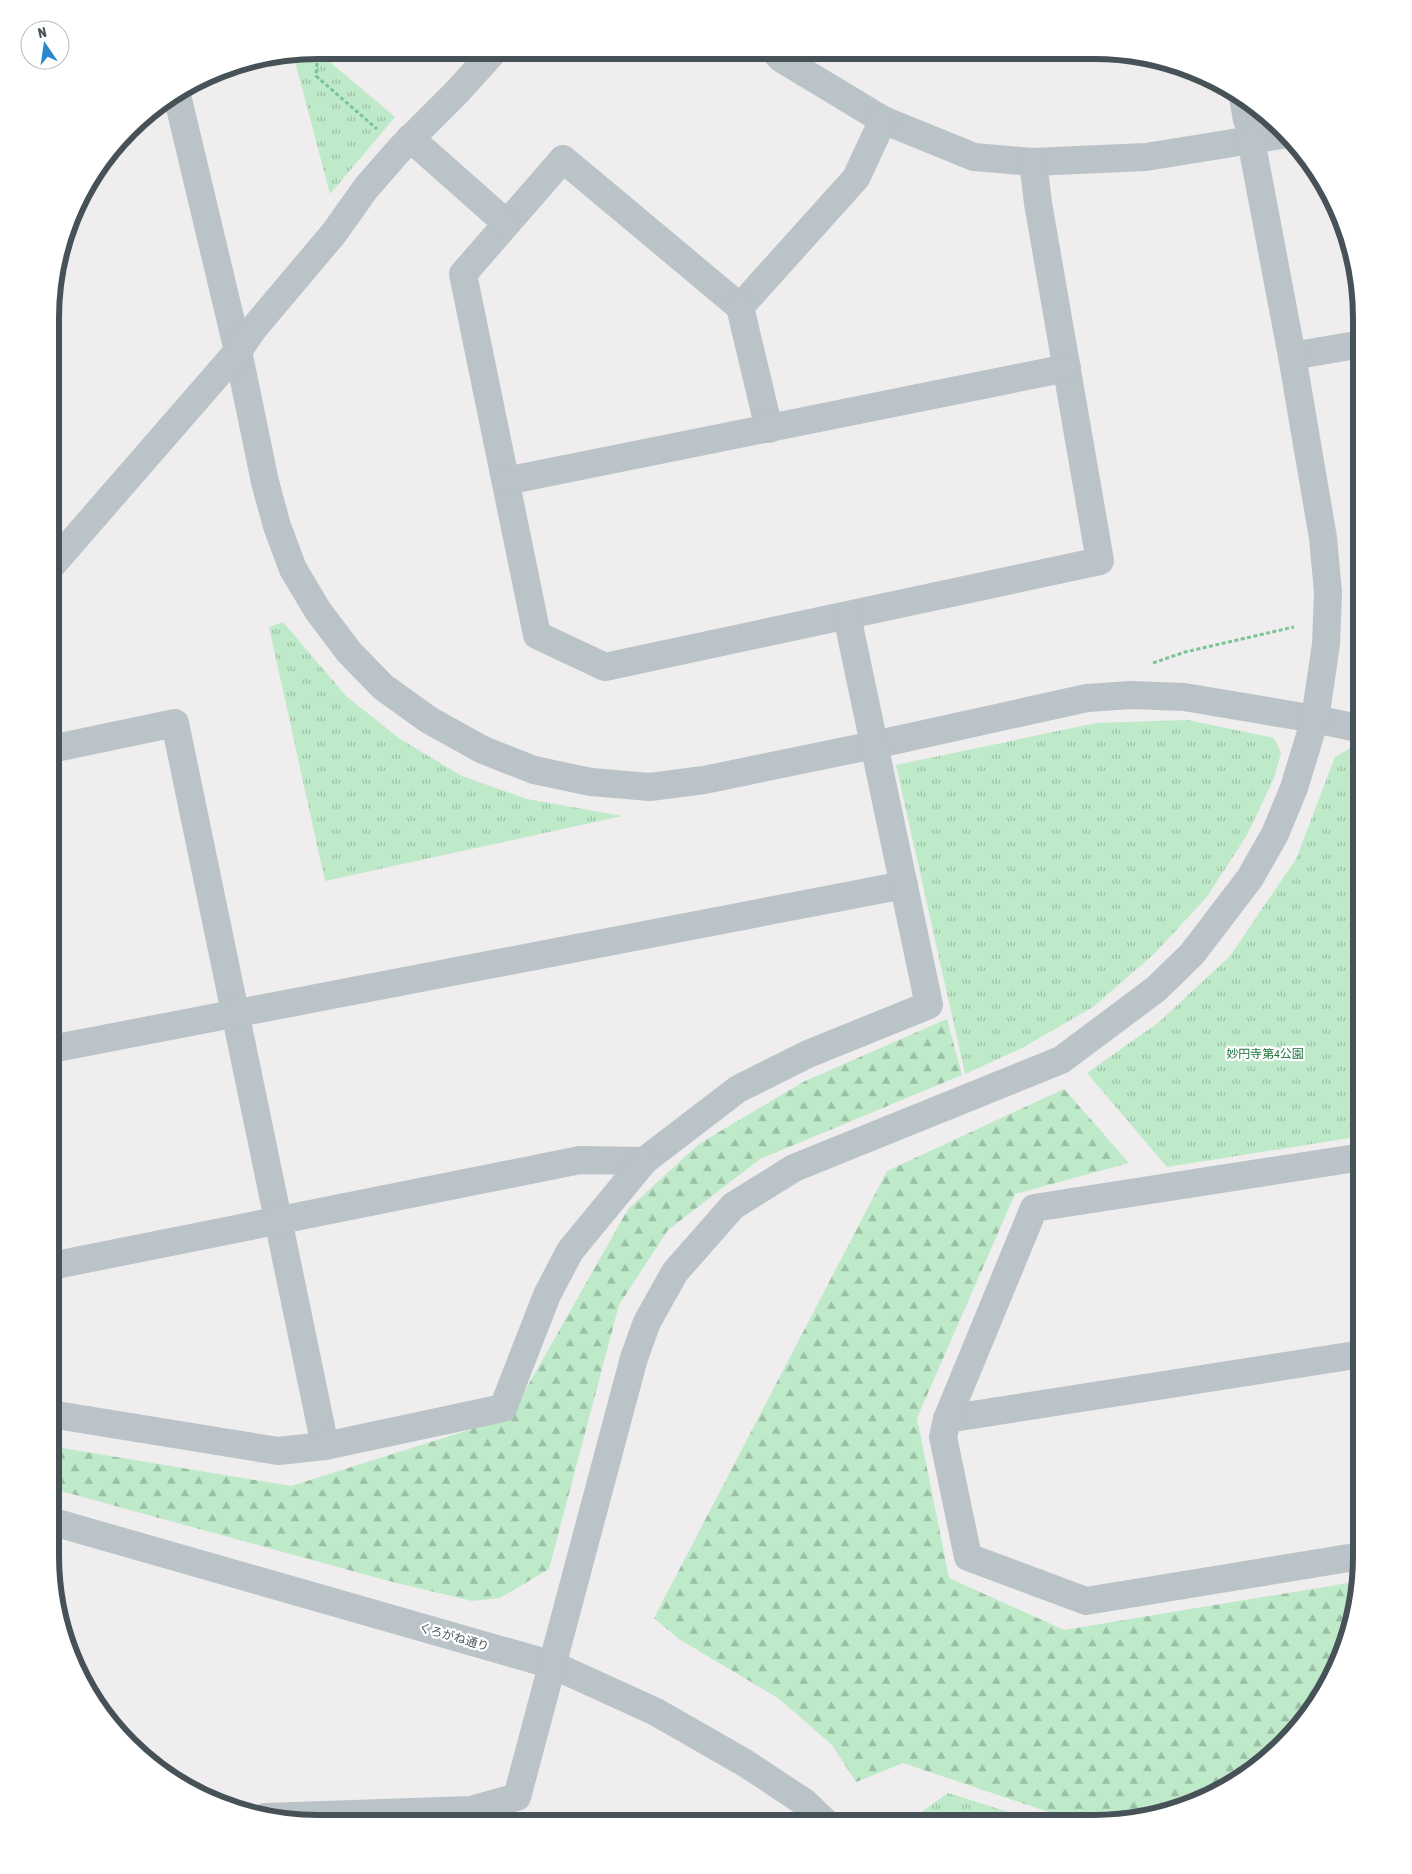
<svg xmlns="http://www.w3.org/2000/svg" width="1412" height="1874" viewBox="0 0 1412 1874" font-family="'Asap Condensed','Noto Sans JP',sans-serif">
  <style>
    .grass { fill: url(#grass-tufts) }
    .forest { fill: url(#forest-firs) }
    .lines { fill: none; stroke-linecap: round; stroke-linejoin: round }
    .path { stroke: #7ac495; stroke-width: 3; stroke-dasharray: 4 2.5; stroke-linecap: butt }
    .minor { stroke: #b9c3c8; stroke-width: 28 }
    .labels { text-anchor: middle; stroke-width: 4.5; stroke-linejoin: round; paint-order: stroke }
    .park-label { font-size: 12px; fill: #1f723d; stroke: #fff }
    .street-label { font-size: 12px; fill: #475258; stroke: #fff }
    .rim { fill: none; stroke: #475258; stroke-width: 6 }
  </style>
  <defs>
    <pattern id="grass-tufts" width="24" height="20" patternUnits="userSpaceOnUse" patternTransform="scale(1.25)"><rect width="24" height="20" fill="#beeac9"/><path d="M3 7l-1-3M5 7V3M7 7l1-3M15 17l-1-3M17 17v-4M19 17l1-3" fill="none" stroke="#9cc0a6"/></pattern>
    <pattern id="forest-firs" width="22" height="20" patternUnits="userSpaceOnUse" patternTransform="scale(1.25)"><rect width="22" height="20" fill="#beeac9"/><path d="M5 1l3.5 6h-7zM16 11l3.5 6h-7z" fill="#9cc0a6"/></pattern>
  </defs>
  <rect width="100%" height="100%" fill="#efeded"/>
  <g class="grass">
    <polygon points="318,50 342,50 331,63 395,117 330,194 293,54"/>
    <polygon points="283,622 346,696 400,739 462,776 527,799 622,816 325,881 269,627"/>
    <polygon points="1187,720 1274,738 1281,753 1274,778 1247,835 1206,898 1154,954 1093,1007 1022,1048 965,1074 896,765 1096,723"/>
    <polygon points="1352,747 1362,748 1362,1136 1167,1167 1087,1073 1159,1022 1230,956 1296,859 1335,757"/>
    <polygon points="948,1793 1047,1824 906,1823"/>
  </g>
  <g class="forest">
    <polygon points="947,1019 962,1075 760,1159 668,1230 619,1305 549,1569 500,1598 472,1601 385,1580 50,1488 50,1446 291,1486 510,1417 628,1209 699,1144 805,1081"/>
    <polygon points="1064,1089 1129,1163 1015,1194 917,1418 949,1578 1064,1630 1360,1581 1348,1642 1317,1705 1271,1757 1213,1796 1163,1815 1095,1824 1084,1824 903,1763 856,1782 832,1745 778,1698 679,1639 654,1618 887,1171"/>
  </g>
  <g class="lines">
    <g class="path">
      <polyline points="318,50 316,76 377,129"/>
      <polyline points="1153,663 1185,652 1294,627"/>
    </g>
    <g class="minor">
      <polyline points="774,51 782,59 883,120 974,157 1033,162 1146,157 1288,134"/>
      <polyline points="177,95 238,351 265,482 277,526 293,569 318,611 349,652 383,687 429,720 483,750 534,770 591,782 650,787 704,780 874,745 1087,698 1131,695 1184,697 1315,719 1362,729"/>
      <polyline points="1243,97 1247,120"/>
      <polyline points="883,120 856,178 740,307 563,159 463,274 537,635 605,667 1100,561 1038,203 1033,162"/>
      <polyline points="410,138 506,223"/>
      <polyline points="740,307 769,429"/>
      <polyline points="1292,356 1362,344"/>
      <polyline points="506,481 1067,368"/>
      <polyline points="52,565 238,351 254,328 334,233 366,188 400,149 457,92 494,51"/>
      <polyline points="51,749 175,723 325,1446"/>
      <polyline points="51,1049 904,885"/>
      <polyline points="51,1266 580,1160 644,1161 738,1089 808,1054 929,1005 847,616"/>
      <polyline points="50,1414 278,1451 325,1446 503,1408 547,1295 570,1251 644,1161"/>
      <polyline points="947,1419 1362,1354"/>
      <polyline points="50,1521 553,1665 656,1712 745,1763 804,1802 826,1823"/>
      <polyline points="1361,1556 1086,1601 968,1557 943,1437 947,1419 1034,1208 1362,1157"/>
      <polyline points="265,1817 471,1810 517,1797 634,1358 647,1322 675,1272 733,1206 794,1168 1061,1060 1156,989 1192,954 1250,878 1275,834 1294,788 1315,719 1326,644 1328,592 1323,538 1292,356 1251,140"/>
    </g>
  </g>
  <g class="labels">
    <g class="park-label">
      <text x="1265" y="1058">妙円寺第4公園</text>
    </g>
    <g class="street-label">
      <text transform="translate(454 1637) rotate(16)" y="4">くろがね通り</text>
    </g>
  </g>
  <path d="M0 0H1412V1874H0ZM318 59H1094A259 259 0 0 1 1353 318V1556A259 259 0 0 1 1094 1815H318A259 259 0 0 1 59 1556V318A259 259 0 0 1 318 59Z" fill="#fff" fill-rule="evenodd"/>
  <path class="rim" d="M318 59H1094A259 259 0 0 1 1353 318V1556A259 259 0 0 1 1094 1815H318A259 259 0 0 1 59 1556V318A259 259 0 0 1 318 59Z"/>
  <g transform="translate(45 45) rotate(347)"><circle r="24" fill="#ffffff" stroke="#b5babc"/>
  <path d="M0-4L9 19L0 12L-9 19Z" fill="#2988cd"/>
  <text y="-8" font-size="14" font-weight="bold" text-anchor="middle" fill="#475258">N</text>
  </g>
</svg>
